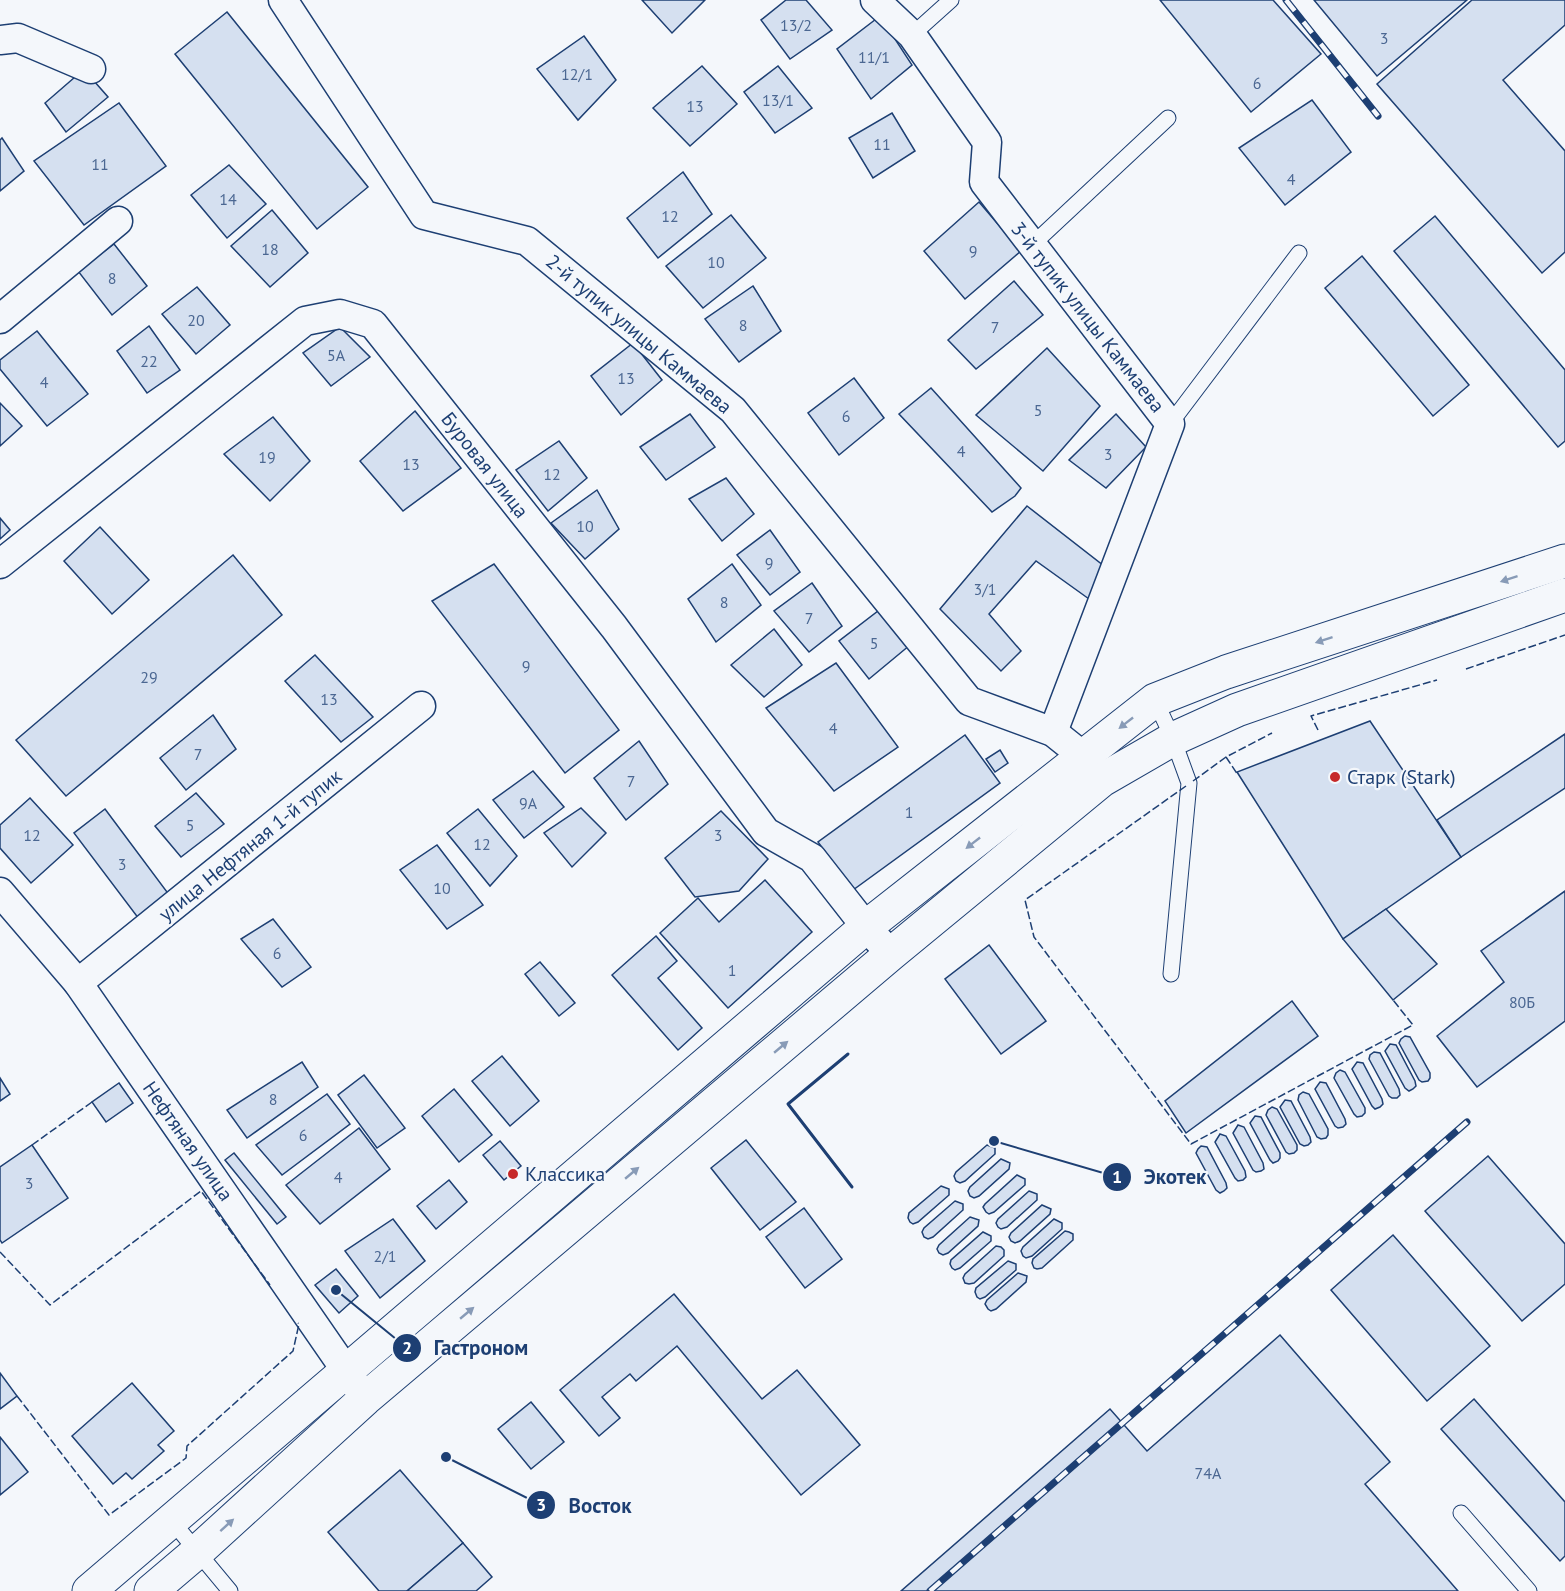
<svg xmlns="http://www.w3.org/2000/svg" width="1565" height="1591" viewBox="0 0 1565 1591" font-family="'PT Sans',sans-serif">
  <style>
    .building { fill: #d5e0f0; stroke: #1d3f73; stroke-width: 1.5 }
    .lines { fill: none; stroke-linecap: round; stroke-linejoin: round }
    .service-casing { stroke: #1d3f73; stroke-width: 17 }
    .minor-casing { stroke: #1d3f73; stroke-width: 31 }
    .primary-casing { stroke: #1d3f73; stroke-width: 35 }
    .service { stroke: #f4f7fb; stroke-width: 15 }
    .minor { stroke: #f4f7fb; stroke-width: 28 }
    .primary { stroke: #f4f7fb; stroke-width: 33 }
    .rail-casing { stroke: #1d3f73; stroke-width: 7 }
    .rail { stroke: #f4f7fb; stroke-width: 4.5; stroke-dasharray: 14; stroke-linecap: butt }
    .fence { stroke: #1d3f73; stroke-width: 1.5; stroke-dasharray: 8 3; stroke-linecap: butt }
    .wall { stroke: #1d3f73; stroke-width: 3 }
    .oneway { fill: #889bb7 }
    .poi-dot { fill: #c62828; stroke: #f4f7fb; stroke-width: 2 }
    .labels { text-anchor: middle; stroke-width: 4.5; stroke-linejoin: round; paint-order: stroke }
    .number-label { font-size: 16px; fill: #4b6792 }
    .street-label { font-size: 20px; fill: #1d3f73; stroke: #f4f7fb }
    .poi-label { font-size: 20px; fill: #1d3f73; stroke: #f4f7fb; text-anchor: start }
    .leader { fill: none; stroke: #1d3f73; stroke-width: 2 }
    .callout-dot { fill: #1d3f73; stroke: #f4f7fb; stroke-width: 2 }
    .mark-label { font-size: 18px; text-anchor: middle; font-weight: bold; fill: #fff }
    .callout-label { font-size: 21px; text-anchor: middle; font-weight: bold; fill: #1d3f73; stroke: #f4f7fb; stroke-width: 4.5; stroke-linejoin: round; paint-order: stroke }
  </style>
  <rect width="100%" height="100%" fill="#f4f7fb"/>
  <g class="building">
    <polygon points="642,0 705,0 672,33"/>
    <polygon points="786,0 806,0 832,30 790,59 761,20"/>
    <polygon points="1160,0 1273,0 1321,54 1251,112"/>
    <polygon points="1314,0 1467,0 1377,76"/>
    <polygon points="1472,0 1565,0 1565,25 1503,80 1565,151 1565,252 1542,273 1377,84"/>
    <polygon points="227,12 368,187 317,229 175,54"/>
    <polygon points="880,16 912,65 871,99 837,49"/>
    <polygon points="584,36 616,80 578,120 537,69"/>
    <polygon points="702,66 737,104 690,146 653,108"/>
    <polygon points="778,66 812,108 775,133 744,92"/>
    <polygon points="75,77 94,81 108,97 66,132 45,103"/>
    <polygon points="1312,100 1351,152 1285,205 1239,148"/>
    <polygon points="119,103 166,166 84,225 34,161"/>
    <polygon points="892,113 915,151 873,178 849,138"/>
    <polygon points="2,138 24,171 0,191 0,140"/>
    <polygon points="229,165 266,204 227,238 191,195"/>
    <polygon points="683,172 712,214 658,258 627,218"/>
    <polygon points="979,202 1021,251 965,299 924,251"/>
    <polygon points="272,210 308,253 270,287 231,246"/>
    <polygon points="731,215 766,258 703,308 666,266"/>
    <polygon points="1435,216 1565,370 1565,441 1558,447 1394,251"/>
    <polygon points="114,244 147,286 112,315 78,271"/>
    <polygon points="1362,256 1469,385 1433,416 1325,288"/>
    <polygon points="1014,281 1043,315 976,369 948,340"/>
    <polygon points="753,286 781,331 739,362 705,319"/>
    <polygon points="197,287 230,325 196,354 162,314"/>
    <polygon points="149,326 180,370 147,393 117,351"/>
    <polygon points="340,327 370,357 331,386 303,353"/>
    <polygon points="37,331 88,394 47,426 0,369 0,360"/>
    <polygon points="633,343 662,380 621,415 591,376"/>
    <polygon points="1047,348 1100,406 1043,471 976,415"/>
    <polygon points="854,378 884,418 839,455 808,413"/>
    <polygon points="931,388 1021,488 1015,496 992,512 899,414"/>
    <polygon points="0,403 22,426 0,446"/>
    <polygon points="415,411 461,468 403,511 360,461"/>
    <polygon points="690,414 715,447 666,480 640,447"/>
    <polygon points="1116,414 1146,447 1106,488 1069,460"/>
    <polygon points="273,417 310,461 270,501 224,454"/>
    <polygon points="559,441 587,478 548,511 516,470"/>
    <polygon points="726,478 754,514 722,541 689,499"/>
    <polygon points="597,490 619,529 585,559 551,523"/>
    <polygon points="1027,506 1113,573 1096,604 1036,561 989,614 1021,651 1001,671 940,609"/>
    <polygon points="0,518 10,530 0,539"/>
    <polygon points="100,527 149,580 112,614 64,561"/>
    <polygon points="770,530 800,572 770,595 737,555"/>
    <polygon points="233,555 282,615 66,796 16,740"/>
    <polygon points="494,564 619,730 565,773 432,601"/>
    <polygon points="732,564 761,605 716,642 688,599"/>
    <polygon points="812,583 842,626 809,652 774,611"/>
    <polygon points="878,611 910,645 869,679 839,641"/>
    <polygon points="774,629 802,665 764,697 731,665"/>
    <polygon points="315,655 373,717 341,742 285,681"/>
    <polygon points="836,663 898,747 834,791 766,708"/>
    <polygon points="213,715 236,749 186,790 160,758"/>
    <polygon points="1370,721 1461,857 1343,939 1237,772"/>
    <polygon points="1565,734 1565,788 1461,857 1437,820"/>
    <polygon points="965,735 1000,783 853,890 818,842"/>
    <polygon points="639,741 668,784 626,820 594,778"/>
    <polygon points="1000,750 1008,763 995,772 986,759"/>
    <polygon points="533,771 564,807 524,838 493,800"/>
    <polygon points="196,793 224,824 181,857 155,826"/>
    <polygon points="30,798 73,845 31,883 0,848 0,825"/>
    <polygon points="581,808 606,833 572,867 544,833"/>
    <polygon points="105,809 170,896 139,919 74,833"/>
    <polygon points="478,809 517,856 490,886 447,833"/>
    <polygon points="721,811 768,859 739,891 695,897 665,858"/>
    <polygon points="437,845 483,905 447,929 400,870"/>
    <polygon points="765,880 812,932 728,1008 660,933 698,898 719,922"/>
    <polygon points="1565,891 1565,1021 1477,1087 1437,1036 1504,982 1481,951"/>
    <polygon points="1386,909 1437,964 1393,1000 1343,939"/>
    <polygon points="273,919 311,967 282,987 241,939"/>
    <polygon points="656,936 677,961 658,978 702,1028 678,1050 612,975"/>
    <polygon points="989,945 1046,1021 1001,1054 945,979"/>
    <polygon points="540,962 575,1003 559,1016 525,974"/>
    <polygon points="1292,1001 1318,1036 1186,1133 1165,1101"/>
    <polygon points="1405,1036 1410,1037 1430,1073 1430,1078 1428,1081 1422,1082 1419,1080 1399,1043 1401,1039"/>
    <polygon points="1390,1044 1396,1045 1415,1081 1416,1086 1413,1089 1409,1091 1405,1088 1385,1051"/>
    <polygon points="1374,1052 1380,1053 1399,1089 1400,1095 1397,1098 1392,1098 1389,1096 1369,1059 1370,1055"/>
    <polygon points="502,1056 539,1101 510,1126 472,1081"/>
    <polygon points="302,1062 318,1087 247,1138 227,1110"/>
    <polygon points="1357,1062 1363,1063 1382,1099 1383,1104 1380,1107 1375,1109 1372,1106 1352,1069"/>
    <polygon points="1340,1070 1345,1072 1365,1108 1365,1113 1362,1116 1357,1117 1354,1114 1334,1078 1336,1073"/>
    <polygon points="364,1075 405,1128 377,1148 338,1095"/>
    <polygon points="0,1078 10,1094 0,1101"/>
    <polygon points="1320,1082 1326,1083 1345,1119 1346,1124 1343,1127 1338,1128 1335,1126 1315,1089"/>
    <polygon points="119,1083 133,1103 106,1122 92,1102"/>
    <polygon points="454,1089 492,1135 459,1162 422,1116"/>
    <polygon points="1303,1092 1309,1094 1328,1129 1328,1135 1326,1138 1321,1139 1317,1137 1298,1100 1299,1095"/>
    <polygon points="327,1094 350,1124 282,1175 256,1145"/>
    <polygon points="1285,1100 1291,1101 1310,1137 1311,1142 1308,1145 1304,1146 1300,1144 1280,1107"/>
    <polygon points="1272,1107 1277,1109 1297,1145 1297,1150 1294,1153 1289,1154 1286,1152 1266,1115 1268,1110"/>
    <polygon points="1255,1116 1261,1117 1280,1153 1280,1158 1278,1161 1273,1163 1270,1160 1250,1123"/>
    <polygon points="1238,1125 1244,1127 1263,1163 1264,1169 1261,1171 1256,1172 1253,1170 1233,1133"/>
    <polygon points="359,1128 390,1169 320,1224 286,1185"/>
    <polygon points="1220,1134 1226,1136 1245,1171 1246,1177 1243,1180 1238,1181 1235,1178 1215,1142"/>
    <polygon points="746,1140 796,1202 760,1230 711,1168"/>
    <polygon points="500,1141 521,1166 504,1180 483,1155"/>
    <polygon points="32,1145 68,1198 2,1243 0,1240 0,1167"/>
    <polygon points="987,1145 995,1148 995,1154 965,1181 960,1183 956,1181 954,1176 956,1172"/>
    <polygon points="1201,1146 1207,1147 1226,1183 1227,1188 1224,1191 1220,1193 1216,1190 1196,1153 1198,1149"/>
    <polygon points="234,1153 286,1217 277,1224 225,1160"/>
    <polygon points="1488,1156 1565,1244 1565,1284 1522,1321 1425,1211"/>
    <polygon points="1001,1159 1010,1163 1009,1169 979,1196 974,1198 970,1196 968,1191 970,1187"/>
    <polygon points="1017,1175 1025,1179 1025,1185 994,1212 989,1214 986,1212 983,1207 985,1204"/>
    <polygon points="449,1180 467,1202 436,1229 417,1206"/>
    <polygon points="941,1186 949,1189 949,1195 918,1222 913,1224 910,1222 908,1218 909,1213"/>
    <polygon points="1029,1191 1037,1194 1037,1200 1007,1227 1001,1229 998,1227 996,1223 998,1219"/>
    <polygon points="955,1201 963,1204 963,1210 933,1237 928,1239 924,1237 922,1232 924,1228"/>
    <polygon points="1042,1205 1051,1209 1050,1214 1020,1241 1015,1243 1011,1241 1009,1237 1011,1233"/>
    <polygon points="804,1208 842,1259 805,1288 766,1237"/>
    <polygon points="970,1217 979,1220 978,1226 948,1253 943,1255 939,1253 937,1249 939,1245"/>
    <polygon points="393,1219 425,1261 380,1298 345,1251"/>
    <polygon points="1054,1219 1062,1223 1062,1229 1032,1256 1026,1258 1023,1256 1021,1251 1023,1247"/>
    <polygon points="1065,1231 1069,1232 1073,1234 1073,1240 1042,1268 1037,1269 1034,1268 1032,1263 1033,1259"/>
    <polygon points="983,1232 991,1236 991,1241 960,1268 955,1270 952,1268 950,1264 951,1260"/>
    <polygon points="1393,1235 1490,1346 1427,1401 1331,1290"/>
    <polygon points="996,1246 1001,1247 1004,1250 1004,1256 974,1283 969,1284 965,1283 963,1278 965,1274"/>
    <polygon points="1008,1261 1016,1264 1016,1270 985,1297 980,1299 977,1297 975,1292 976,1288"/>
    <polygon points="336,1269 358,1296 339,1313 315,1285"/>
    <polygon points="1018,1273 1027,1276 1026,1282 996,1309 991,1311 988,1309 985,1304 987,1300"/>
    <polygon points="674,1294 762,1399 797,1370 860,1445 801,1495 677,1346 636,1381 630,1374 602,1397 620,1418 599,1436 560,1390"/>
    <polygon points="1280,1335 1390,1462 1365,1484 1458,1591 901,1591 1110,1409 1147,1451"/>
    <polygon points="0,1373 17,1396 0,1409"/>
    <polygon points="132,1383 174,1431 158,1445 164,1451 132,1479 126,1473 113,1484 72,1436"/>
    <polygon points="1474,1399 1565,1502 1565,1556 1560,1561 1441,1429"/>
    <polygon points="531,1402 564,1442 531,1469 498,1429"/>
    <polygon points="0,1437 28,1472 0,1495"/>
    <polygon points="400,1470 463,1543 407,1591 379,1591 328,1532"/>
    <polygon points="463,1543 492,1577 476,1591 407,1591"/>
  </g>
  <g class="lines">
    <g class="service-casing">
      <g id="service">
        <polyline points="912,35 951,0"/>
        <polyline points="1032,245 1168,118"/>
        <polyline points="1170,424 1299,253"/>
        <polyline points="1155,700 1173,739 1189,783 1171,974"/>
        <polyline points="1461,1513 1529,1591"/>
        <polyline points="171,1520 230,1591"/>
      </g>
    </g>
    <g class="minor-casing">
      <g id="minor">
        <polyline points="283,0 424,215 527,241 733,410 969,701 1053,732 1083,756 1097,774"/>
        <polyline points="875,0 912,35 987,142 984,182 1170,424 1053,732"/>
        <polyline points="0,40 18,38 91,69"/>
        <polyline points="0,319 118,221"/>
        <polyline points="0,564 305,321 340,314 373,324 614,627 766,832 812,858 866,927 891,954"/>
        <polyline points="0,892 78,983 358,1388"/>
        <polyline points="78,983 421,706"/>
      </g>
    </g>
    <g class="primary-casing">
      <g id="primary">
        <polyline points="89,1591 866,927 1155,700 1226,672 1565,561"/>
        <polyline points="151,1591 197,1552 365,1399 891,954 1102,780 1173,739 1237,710 1565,595"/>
      </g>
    </g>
    <use href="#service" class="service"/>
    <use href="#minor" class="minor"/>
    <use href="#primary" class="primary"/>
    <g class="rail-casing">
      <g id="rail">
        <polyline points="1286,0 1378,116"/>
        <polyline points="930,1591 1467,1122"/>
      </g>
    </g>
    <use href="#rail" class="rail"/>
    <g class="fence">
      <polyline points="1466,669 1565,635"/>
      <polyline points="1318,730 1311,716 1437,680"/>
      <polyline points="1226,757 1238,775"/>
      <polyline points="1193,781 1226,757 1272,733"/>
      <polyline points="1186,786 1025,900 1034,937 1191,1144 1413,1025 1393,1000"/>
      <polyline points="32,1145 92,1102"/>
      <polyline points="0,1252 50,1305 201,1191 270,1285"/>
      <polyline points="17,1396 109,1515 186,1458 187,1446 293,1351 299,1324 298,1323"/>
    </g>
    <polyline class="wall" points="848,1054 788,1104 852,1187"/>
  </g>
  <defs><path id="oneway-solid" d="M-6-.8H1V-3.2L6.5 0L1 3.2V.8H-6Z" transform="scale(1.5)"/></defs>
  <g class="oneway">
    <use href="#oneway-solid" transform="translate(1509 579) rotate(162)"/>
    <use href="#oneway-solid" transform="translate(1324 640) rotate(162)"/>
    <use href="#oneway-solid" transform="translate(1126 723) rotate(142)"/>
    <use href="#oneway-solid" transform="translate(973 843) rotate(142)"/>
    <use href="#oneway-solid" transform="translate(781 1047) rotate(-40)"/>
    <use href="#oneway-solid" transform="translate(632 1173) rotate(-40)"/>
    <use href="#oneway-solid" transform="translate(467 1313) rotate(-40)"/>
    <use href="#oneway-solid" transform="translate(227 1525) rotate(-42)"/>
  </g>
  <g class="poi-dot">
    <circle cx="1335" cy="777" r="6"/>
    <circle cx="513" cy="1174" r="6"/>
  </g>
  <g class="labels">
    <g class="number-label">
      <text x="796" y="31">13/2</text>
      <text x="1384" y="44">3</text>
      <text x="874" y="63">11/1</text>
      <text x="577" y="80">12/1</text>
      <text x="1257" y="89">6</text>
      <text x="778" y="106">13/1</text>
      <text x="695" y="112">13</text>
      <text x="882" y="150">11</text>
      <text x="100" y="170">11</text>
      <text x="1291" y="185">4</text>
      <text x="228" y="205">14</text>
      <text x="670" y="222">12</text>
      <text x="270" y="255">18</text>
      <text x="973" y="257">9</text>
      <text x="716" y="268">10</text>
      <text x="112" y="284">8</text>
      <text x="196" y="326">20</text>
      <text x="743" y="331">8</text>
      <text x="995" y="333">7</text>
      <text x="336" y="361">5А</text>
      <text x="149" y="367">22</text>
      <text x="626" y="384">13</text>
      <text x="44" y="388">4</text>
      <text x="1038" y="416">5</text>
      <text x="846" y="422">6</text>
      <text x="961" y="457">4</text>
      <text x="1108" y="460">3</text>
      <text x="267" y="463">19</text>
      <text x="411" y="470">13</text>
      <text x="552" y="480">12</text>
      <text x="585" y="532">10</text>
      <text x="769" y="569">9</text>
      <text x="985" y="595">3/1</text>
      <text x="724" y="608">8</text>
      <text x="809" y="624">7</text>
      <text x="874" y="649">5</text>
      <text x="526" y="672">9</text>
      <text x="149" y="683">29</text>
      <text x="329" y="705">13</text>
      <text x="833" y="734">4</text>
      <text x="198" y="760">7</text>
      <text x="631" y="787">7</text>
      <text x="528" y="809">9А</text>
      <text x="909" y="818">1</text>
      <text x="190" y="831">5</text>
      <text x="32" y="841">12</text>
      <text x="718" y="841">3</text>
      <text x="482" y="850">12</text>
      <text x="122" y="870">3</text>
      <text x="442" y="894">10</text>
      <text x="277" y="959">6</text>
      <text x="732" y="976">1</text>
      <text x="1522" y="1008">80Б</text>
      <text x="273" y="1105">8</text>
      <text x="303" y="1141">6</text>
      <text x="338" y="1183">4</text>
      <text x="29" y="1189">3</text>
      <text x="385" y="1262">2/1</text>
      <text x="1208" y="1479">74А</text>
    </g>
    <g class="street-label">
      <text transform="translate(1088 317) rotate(52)" y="7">3-й тупик улицы Каммаева</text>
      <text transform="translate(639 334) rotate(40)" y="7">2-й тупик улицы Каммаева</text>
      <text transform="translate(485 465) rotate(52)" y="7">Буровая улица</text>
      <text transform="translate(250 845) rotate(-39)" y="7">улица Нефтяная 1-й тупик</text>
      <text transform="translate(188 1141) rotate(55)" y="7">Нефтяная улица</text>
    </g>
    <g class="poi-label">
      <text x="1347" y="784">Старк (Stark)</text>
      <text x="525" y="1181">Классика</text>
    </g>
  </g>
  <path class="leader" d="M994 1141L1117 1177M336 1290L407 1348M446 1457L541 1505"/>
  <g class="callout-dot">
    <circle cx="994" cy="1141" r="6"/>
    <circle cx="336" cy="1290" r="6"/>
    <circle cx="446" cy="1457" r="6"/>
    <circle cx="1117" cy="1177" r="15"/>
    <circle cx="407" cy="1348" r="15"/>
    <circle cx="541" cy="1505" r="15"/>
  </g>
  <g class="mark-label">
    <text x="1117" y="1183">1</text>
    <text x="407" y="1354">2</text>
    <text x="541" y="1511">3</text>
  </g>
  <g class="callout-label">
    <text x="1175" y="1184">Экотек</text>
    <text x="481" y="1355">Гастроном</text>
    <text x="600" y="1513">Восток</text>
  </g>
</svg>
